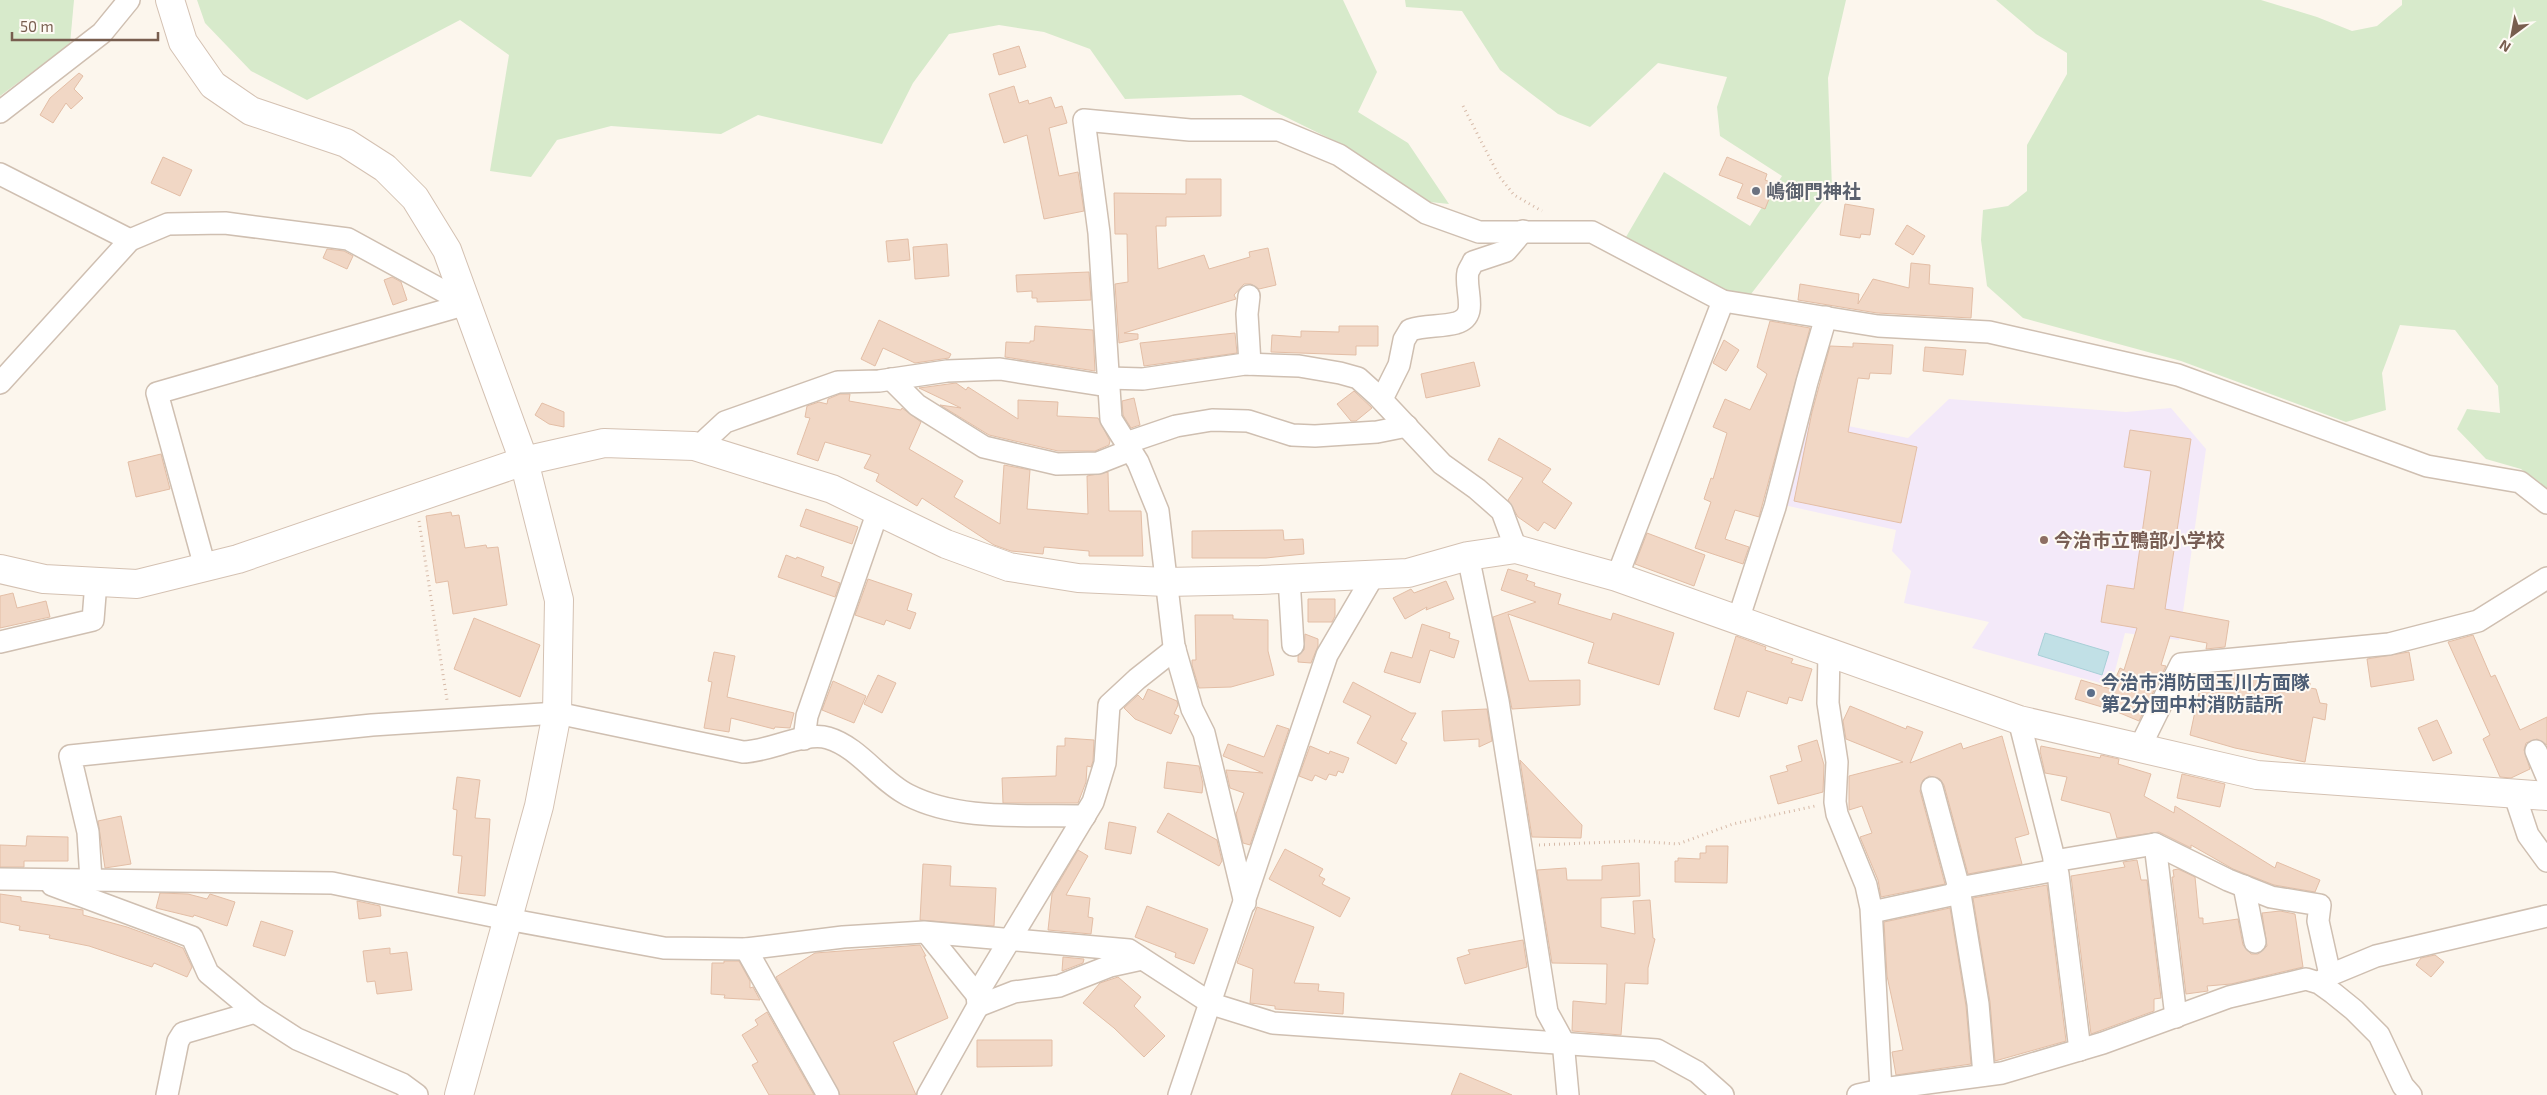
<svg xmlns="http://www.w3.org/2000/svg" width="2547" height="1095" viewBox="0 0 2547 1095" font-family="'Exo 2','Noto Sans JP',sans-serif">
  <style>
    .education { fill: #f3e9f9 }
    .green { fill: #d7eacb }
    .water { fill: #c1e0e6; stroke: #a8cfd7 }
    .building { fill: #f1d7c5; stroke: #e3bea6 }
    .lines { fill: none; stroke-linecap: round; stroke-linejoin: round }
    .street-casing { stroke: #cfbfb1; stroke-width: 24 }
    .secondary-casing { stroke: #d4c1b2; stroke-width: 30 }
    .path { stroke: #d6baa8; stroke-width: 3; stroke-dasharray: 1 4; stroke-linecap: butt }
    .street { stroke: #fff; stroke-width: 21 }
    .secondary { stroke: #fff; stroke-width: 28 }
    .worship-dot { fill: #6b7280; stroke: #fefaf4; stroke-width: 2 }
    .education-dot { fill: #8d6e63; stroke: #fefaf4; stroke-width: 2 }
    .service-dot { fill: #5c6f8a; stroke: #fefaf4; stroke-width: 2 }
    .labels { text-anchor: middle; stroke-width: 4; stroke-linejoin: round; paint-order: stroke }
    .worship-label { font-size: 19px; font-weight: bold; fill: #5b616d; stroke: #fefaf4; text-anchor: start }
    .education-label { font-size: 19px; font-weight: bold; fill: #785e54; stroke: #fefaf4; text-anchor: start }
    .service-label { font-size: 19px; font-weight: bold; fill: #4e5e75; stroke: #fefaf4; text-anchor: start }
  </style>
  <rect width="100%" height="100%" fill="#fcf6ed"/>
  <polygon class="education" points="1949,399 2126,412 2171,408 2206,449 2179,640 2125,633 2111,686 1972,648 1989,622 1904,603 1911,571 1892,551 1896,530 1784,505 1808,418 1908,438"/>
  <g class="green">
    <polygon points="0,0 74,0 70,44 0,96"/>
    <polygon points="197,0 1343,0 1377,72 1358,112 1408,143 1449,204 1430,202 1345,146 1241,95 1125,99 1090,49 1044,32 999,25 949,34 913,83 882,144 758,115 721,134 611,126 557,140 531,177 490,171 509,55 460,20 307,100 251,71 205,23"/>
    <polygon points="1405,0 1846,0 1828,78 1832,189 1751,294 1721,291 1626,237 1664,172 1750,226 1782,176 1720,136 1717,107 1727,77 1658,63 1590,127 1558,114 1500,70 1462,11 1406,7"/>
    <polygon points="1996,0 2261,0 2317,17 2352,31 2377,26 2402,5 2402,0 2547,0 2547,488 2521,469 2486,459 2457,429 2467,409 2500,413 2498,386 2455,330 2400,325 2382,373 2386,410 2346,422 2181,361 2023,318 1987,286 1981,240 1983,210 2008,206 2027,191 2027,145 2067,74 2067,53 2036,34"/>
  </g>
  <polygon class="water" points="2045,633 2109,652 2102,675 2038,655"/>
  <g class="building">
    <polygon points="1019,46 1026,67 999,75 993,54"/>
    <polygon points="79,73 83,76 74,89 83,98 71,109 66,103 53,123 40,115 50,98"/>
    <polygon points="1014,86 1019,103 1028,100 1029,104 1051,97 1055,108 1062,106 1067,123 1049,128 1059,176 1078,172 1084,211 1044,219 1027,135 1004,143 989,94"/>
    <polygon points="163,157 192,170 180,196 151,183"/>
    <polygon points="1727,157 1767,174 1765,180 1775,184 1765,209 1737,198 1743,184 1719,175"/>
    <polygon points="1186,179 1221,179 1221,216 1166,217 1166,226 1156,226 1158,269 1204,255 1209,269 1250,257 1249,252 1268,248 1276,285 1259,289 1251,284 1244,284 1234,295 1236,299 1124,333 1138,334 1138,339 1119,343 1115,284 1128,282 1127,234 1115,234 1114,193 1186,194"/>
    <polygon points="1845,204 1874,209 1870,235 1861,234 1860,238 1840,235"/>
    <polygon points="1907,225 1925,236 1913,255 1895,244"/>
    <polygon points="908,239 910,260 888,262 886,241"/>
    <polygon points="947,244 949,276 915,279 913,247"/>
    <polygon points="327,249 344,251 353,256 347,269 323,258"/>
    <polygon points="1911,263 1930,265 1929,284 1973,288 1971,318 1877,313 1798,300 1800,284 1859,294 1858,304 1873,279 1909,288"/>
    <polygon points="1089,272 1091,300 1037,302 1037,298 1032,298 1032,291 1017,292 1016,275"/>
    <polygon points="392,277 401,282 407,300 393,305 384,280"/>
    <polygon points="879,320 951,354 949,358 915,363 883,348 875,366 861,359"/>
    <polygon points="1770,321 1810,328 1759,517 1735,510 1725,539 1749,547 1743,564 1695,548 1711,502 1704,499 1711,478 1713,479 1727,433 1713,427 1725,399 1750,410 1767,374 1757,367"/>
    <polygon points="1035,326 1093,330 1095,371 1005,357 1006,342 1030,343 1030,341 1034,341"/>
    <polygon points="1339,326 1378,326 1378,346 1356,346 1356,355 1271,352 1272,335 1301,337 1301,331 1339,332"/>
    <polygon points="1235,333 1237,353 1144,366 1140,343"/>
    <polygon points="1724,340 1739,350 1726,371 1713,363"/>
    <polygon points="1853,343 1893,345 1891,374 1870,373 1869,379 1858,378 1848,432 1917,447 1901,523 1794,501 1812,412 1830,346 1853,347"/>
    <polygon points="1925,347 1966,350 1963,375 1923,371"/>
    <polygon points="1474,362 1480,386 1426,398 1421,374"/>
    <polygon points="956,383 966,390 968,387 1018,419 1018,400 1058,402 1057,416 1098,418 1110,441 1109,445 1095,451 1058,451 989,435 940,405 961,408 919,388"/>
    <polygon points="1354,391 1372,408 1356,421 1351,421 1337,404"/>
    <polygon points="840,394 850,394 849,401 901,410 902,408 921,422 909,449 963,481 954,497 1000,524 1004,465 1030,470 1027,509 1088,514 1087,476 1108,472 1109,511 1141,511 1143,556 1089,556 1089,551 1044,547 1043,554 1011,551 994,545 922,498 917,506 876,481 879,474 864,468 871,455 825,442 818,461 797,454 810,418 805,417 807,406 819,402 827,404 828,399"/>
    <polygon points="1134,398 1140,425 1131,428 1123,415 1122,401"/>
    <polygon points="542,403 564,412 564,427 549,424 535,415"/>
    <polygon points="2130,430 2191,439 2165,609 2229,621 2225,647 2206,649 2207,643 2170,636 2161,665 2166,666 2139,721 2103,706 2102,707 2075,699 2081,680 2111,689 2120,668 2124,670 2137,628 2101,622 2107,585 2134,589 2151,471 2124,467"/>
    <polygon points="1499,438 1551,469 1542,482 1572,503 1555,529 1544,522 1538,531 1518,517 1508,500 1523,478 1488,460"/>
    <polygon points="161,454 170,489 136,497 128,462"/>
    <polygon points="806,509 858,527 852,544 800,526"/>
    <polygon points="451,512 452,516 459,515 465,548 486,545 487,548 498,547 507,605 453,614 448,581 436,583 426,516"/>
    <polygon points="1283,530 1284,540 1303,539 1304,554 1266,558 1192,558 1192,531"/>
    <polygon points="1647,533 1705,555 1694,586 1635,564"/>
    <polygon points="786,555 796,559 797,557 824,567 821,576 840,583 835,597 778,577"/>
    <polygon points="1508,569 1528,575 1526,580 1535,583 1534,586 1561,594 1558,604 1611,620 1613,613 1674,633 1659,685 1588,663 1594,643 1508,614 1529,681 1580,680 1580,705 1512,709 1493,617 1536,602 1501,590"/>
    <polygon points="868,579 912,594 907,610 916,613 910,629 886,620 884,625 855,615"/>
    <polygon points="1446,581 1454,599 1426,610 1427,607 1405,619 1393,598 1411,589 1414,593"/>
    <polygon points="13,593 17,608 46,601 50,617 0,628 0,596"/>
    <polygon points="1308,599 1335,599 1335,616 1332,622 1308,622"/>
    <polygon points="1195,615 1233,615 1233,619 1268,620 1268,651 1274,675 1231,687 1199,688 1192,665 1192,660 1196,660"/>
    <polygon points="474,618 540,645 520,697 454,669"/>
    <polygon points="1422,624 1450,633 1449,638 1459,641 1454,658 1430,650 1420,683 1384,672 1391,652 1412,658"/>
    <polygon points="1305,634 1318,639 1318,646 1311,663 1298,662 1298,656 1304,650"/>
    <polygon points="2473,635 2491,677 2495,675 2520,730 2547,717 2547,745 2537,739 2526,743 2524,750 2530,769 2511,778 2500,777 2493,761 2483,739 2490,735 2448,642"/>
    <polygon points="1736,636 1766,647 1765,650 1793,659 1791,663 1812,669 1802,701 1789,697 1787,704 1747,691 1739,717 1714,709"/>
    <polygon points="714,652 735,656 727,697 794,713 790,728 775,727 774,729 731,718 729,732 704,728 712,682 708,681"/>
    <polygon points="2409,652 2414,680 2371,687 2367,659"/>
    <polygon points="2226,672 2310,683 2310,688 2316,689 2320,703 2327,704 2325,720 2313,717 2305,762 2235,748 2190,735 2203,674"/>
    <polygon points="878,675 896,683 882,713 864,704"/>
    <polygon points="833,681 866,696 854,723 822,710"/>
    <polygon points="1353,682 1411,713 1416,713 1401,740 1407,743 1396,764 1357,743 1371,716 1343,702"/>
    <polygon points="1148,689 1177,701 1178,705 1174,714 1179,716 1171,734 1135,719 1124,708 1138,695 1143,700"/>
    <polygon points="1850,706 1906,729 1907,726 1923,732 1910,763 1961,743 1963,749 2002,736 2029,834 2015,838 2022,864 1968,874 1944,785 1940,779 1929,776 1923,780 1920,791 1945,884 1881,897 1878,880 1860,837 1872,833 1862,806 1849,810 1849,776 1903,762 1846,739 1843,721"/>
    <polygon points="1487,709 1492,741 1479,747 1479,739 1444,741 1442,711"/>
    <polygon points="2437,720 2452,753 2433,761 2418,728"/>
    <polygon points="1277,725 1289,729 1250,845 1243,843 1236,814 1244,793 1230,788 1226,770 1263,773 1223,756 1228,744 1264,757"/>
    <polygon points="1065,738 1094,740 1093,761 1091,767 1087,766 1086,782 1078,803 1003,803 1002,778 1056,776 1057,746 1065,746"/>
    <polygon points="1817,740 1824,765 1823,792 1778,804 1770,776 1788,771 1786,766 1802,761 1798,746"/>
    <polygon points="1310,746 1329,754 1330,751 1349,758 1343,773 1338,771 1336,776 1329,774 1326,780 1315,775 1312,781 1299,776"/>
    <polygon points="2041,746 2100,758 2101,755 2119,759 2118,764 2151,774 2144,796 2174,813 2175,806 2275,868 2277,862 2320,880 2315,892 2274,885 2233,869 2191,845 2191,848 2159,832 2117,838 2110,813 2061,800 2067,777 2045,773 2040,751"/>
    <polygon points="1520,760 1582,825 1581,838 1532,837"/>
    <polygon points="1167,762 1199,766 1203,784 1202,793 1164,788"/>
    <polygon points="2182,774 2225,784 2220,807 2177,798"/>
    <polygon points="457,777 480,780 475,818 490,819 485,896 458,893 462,856 453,855 457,810 453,809"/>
    <polygon points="1168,813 1217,840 1222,861 1219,866 1157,832"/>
    <polygon points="121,816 131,864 105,868 98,821"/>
    <polygon points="1109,822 1136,827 1131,854 1105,849"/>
    <polygon points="27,836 68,837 68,861 24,861 24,867 0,867 0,845 26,846"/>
    <polygon points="1706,846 1728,846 1727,883 1675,882 1675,861 1678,861 1678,858 1700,859 1700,853 1706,853"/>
    <polygon points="1285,849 1323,869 1319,876 1325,879 1322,884 1350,898 1340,917 1269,879"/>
    <polygon points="1078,850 1088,856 1066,895 1090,898 1088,917 1093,918 1091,934 1048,930 1052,894"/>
    <polygon points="2137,860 2141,880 2147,880 2161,998 2154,999 2154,1011 2091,1034 2071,876 2125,867 2123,862"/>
    <polygon points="1639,863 1640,896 1601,898 1601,927 1635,934 1633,901 1650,900 1653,938 1655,939 1648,968 1648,984 1625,983 1621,1035 1572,1031 1573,1001 1606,1004 1607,964 1552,963 1537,870 1566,868 1567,880 1602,880 1602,866"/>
    <polygon points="923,864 951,866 950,886 996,888 994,926 920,920"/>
    <polygon points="2178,869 2195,877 2199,918 2203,918 2203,924 2238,919 2243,945 2251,954 2258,954 2267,946 2262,913 2280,911 2295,914 2303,967 2231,984 2207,986 2208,991 2186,994 2172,877 2174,877 2173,870"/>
    <polygon points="2047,885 2066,1041 1995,1061 1990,1002 1973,898"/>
    <polygon points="160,893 188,894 207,899 210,894 235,902 227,926 194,915 193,917 156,908"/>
    <polygon points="0,894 21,897 21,901 83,910 83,915 127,927 168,942 183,948 192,967 187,977 154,963 152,967 89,946 49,938 50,935 19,930 20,926 0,922"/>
    <polygon points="357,901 380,906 381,916 359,919"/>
    <polygon points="1147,906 1208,929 1194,964 1175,957 1176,953 1135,937"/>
    <polygon points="1257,907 1314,927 1294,983 1319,984 1318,991 1344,993 1343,1014 1275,1009 1275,1006 1250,1003 1253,969 1237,963"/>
    <polygon points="1950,908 1966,1006 1971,1064 1896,1075 1892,1052 1903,1050 1887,976 1884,922"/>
    <polygon points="261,921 293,931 285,956 253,946"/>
    <polygon points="1523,940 1527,967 1465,984 1457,958 1470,954 1468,950"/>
    <polygon points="920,945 926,956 924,956 948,1018 893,1042 916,1095 840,1095 776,977 815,953"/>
    <polygon points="390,948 390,954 407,952 412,990 377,994 375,981 367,982 363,951"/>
    <polygon points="2435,955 2444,962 2431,977 2416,965 2421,958"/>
    <polygon points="1063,957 1084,959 1083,963 1062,971"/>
    <polygon points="724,961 739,961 750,981 750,988 753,987 760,1000 724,998 725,995 711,994 712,963 724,963"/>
    <polygon points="1118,977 1141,997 1134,1006 1165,1036 1144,1057 1114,1028 1083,1003 1100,983"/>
    <polygon points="767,1012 814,1095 769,1095 752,1065 758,1062 742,1035 758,1025 755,1020"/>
    <polygon points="977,1040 1052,1040 1052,1066 977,1067"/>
    <polygon points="1460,1073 1512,1095 1451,1095"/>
  </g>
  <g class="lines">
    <g class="street-casing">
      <g id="street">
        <polyline points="0,112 102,33 129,0"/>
        <polyline points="0,174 130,240"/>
        <polyline points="1249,296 1247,314 1250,364"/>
        <polyline points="1108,378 1143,379 1245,364 1299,366 1340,373 1358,378 1378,396 1442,464 1477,489 1502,511 1516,549"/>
        <polyline points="891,379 917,405 984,447 1057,464 1098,463 1131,450"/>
        <polyline points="0,383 130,240 168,224 225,223 348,239 467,304"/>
        <path d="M1382,399L1399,365L1404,340L1410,330C1425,325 1441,327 1456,323C1480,316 1464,290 1468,272C1469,269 1472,265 1473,262L1506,251L1523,231"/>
        <polyline points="1126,443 1176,426 1212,420 1248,421 1292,435 1315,436 1377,432 1407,426"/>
        <polyline points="698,447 725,422 838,382 879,381 947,371 1000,369 1108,386"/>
        <polyline points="1468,556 1498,701 1547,1012 1563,1041 1568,1095"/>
        <polyline points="205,567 157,393 467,304"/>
        <polyline points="1617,577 1723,301"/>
        <polyline points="1289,578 1293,645"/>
        <polyline points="1738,620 1775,507 1807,382 1826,317"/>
        <polyline points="0,642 93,620 96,582"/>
        <polyline points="1829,652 1828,703 1837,762 1835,802 1837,814 1866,885 1871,908 1881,1090"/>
        <polyline points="2019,720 2058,874 2080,1050"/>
        <polyline points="804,739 807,716 878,511"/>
        <polyline points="2140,747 2181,664 2389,644 2478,621 2547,578"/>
        <polyline points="2536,751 2547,777"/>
        <polyline points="1932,788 1959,888 1978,1004 1984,1075"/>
        <polyline points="2514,793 2528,835 2547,861"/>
        <polyline points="2155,844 2176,1017"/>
        <polyline points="2054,861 2155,844 2228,880 2271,897 2320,905 2318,921 2330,975"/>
        <polyline points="0,879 332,883 507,919 664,948 746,949 843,937 924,932 1129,950 1212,1004 1273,1023 1657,1050 1697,1072 1723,1095"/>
        <path d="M91,880L88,832L70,756L372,725L557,713L743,752C768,752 805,731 828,738C859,747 880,781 908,795C961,822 1027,814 1085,816"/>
        <polyline points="52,885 192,937 208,973 255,1012"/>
        <polyline points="2244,886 2255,942"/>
        <polyline points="1245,903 1204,733 1192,709 1174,646 1158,511 1138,462 1111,419 1099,233 1084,120 1190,130 1279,130 1339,155 1426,213 1479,232 1592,232 1723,301 1878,326 1989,332 2178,375 2427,466 2520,482 2547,503"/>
        <polyline points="1872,912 1951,895 1959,888 2056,870"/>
        <polyline points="927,933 977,995"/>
        <polyline points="746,949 828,1095"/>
        <polyline points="2320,982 2330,975 2376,956 2547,916"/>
        <polyline points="978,1006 1014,992 1059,986 1110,966 1142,959"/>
        <polyline points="167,1095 178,1041 183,1033 255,1012 297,1039 402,1084 417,1095"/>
        <polyline points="928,1095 978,1006 977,994 1093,802 1105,763 1109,705 1137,679 1175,649"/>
        <polyline points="1179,1095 1327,655 1375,573"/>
        <polyline points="1858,1095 1890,1088 2002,1073 2103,1043 2229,997 2306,979 2319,983 2333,993 2354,1010 2379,1035 2403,1086 2411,1095"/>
      </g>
    </g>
    <g class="secondary-casing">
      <g id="secondary">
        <polyline points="170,0 183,42 213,85 251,111 346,143 385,168 415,198 447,250 524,461 559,600 557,713 539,806 459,1095"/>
        <polyline points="0,569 44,579 137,584 238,559 524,461 604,443 694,446 832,489 946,544 1009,567 1078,578 1166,582 1260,580 1408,573 1468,556 1516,549 1617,577 2019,720 2257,775 2547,796"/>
      </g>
    </g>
    <g class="path">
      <polyline points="1463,106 1499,176 1514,195 1542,211"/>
      <polyline points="419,521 447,700"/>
      <polyline points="1539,845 1634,841 1678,844 1733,824 1815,806"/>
    </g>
    <use href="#street" class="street"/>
    <use href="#secondary" class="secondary"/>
  </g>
  <circle class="worship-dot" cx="1756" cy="191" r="5"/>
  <circle class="education-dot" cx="2044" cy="540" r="5"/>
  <circle class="service-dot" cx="2091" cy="693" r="5"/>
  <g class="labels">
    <g class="worship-label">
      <text x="1766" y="198">嶋御門神社</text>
    </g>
    <g class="education-label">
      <text x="2054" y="547">今治市立鴨部小学校</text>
    </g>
    <g class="service-label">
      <text x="2101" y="689">今治市消防団玉川方面隊<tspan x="2101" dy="22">第2分団中村消防詰所</tspan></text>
    </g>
  </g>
  <g transform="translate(2512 35) rotate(212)" stroke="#fefaf4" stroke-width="4" paint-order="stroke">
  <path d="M0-4L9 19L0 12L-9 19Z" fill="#785e4f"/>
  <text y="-8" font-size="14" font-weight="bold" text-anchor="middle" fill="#785e4f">N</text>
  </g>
  <path d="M12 32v8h146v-8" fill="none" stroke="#785e4f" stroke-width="2.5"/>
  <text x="20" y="32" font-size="15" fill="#785e4f" stroke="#fefaf4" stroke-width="4" paint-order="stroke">50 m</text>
</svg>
